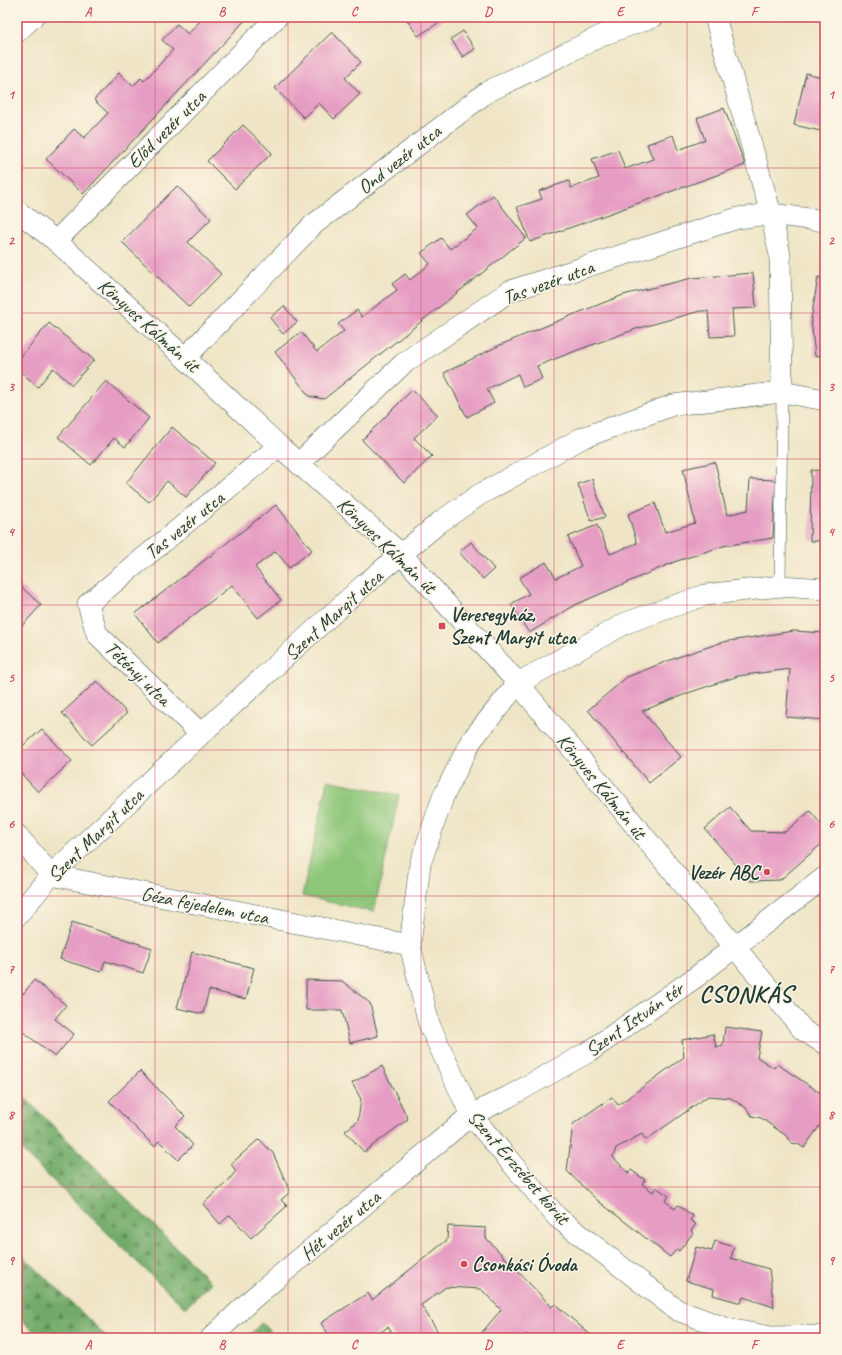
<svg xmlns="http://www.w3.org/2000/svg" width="842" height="1355" viewBox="0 0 842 1355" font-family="Caveat,sans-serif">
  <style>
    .forest { fill: url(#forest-firs); stroke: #48744e }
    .park { fill: #8dc679; stroke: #568256 }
    .building { fill: #e69dc3 }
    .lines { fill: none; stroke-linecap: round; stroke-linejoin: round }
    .service-casing { stroke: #3e564a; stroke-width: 12 }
    .minor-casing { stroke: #3e564a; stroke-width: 22 }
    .service { stroke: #fff; stroke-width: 11 }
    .minor { stroke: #fff; stroke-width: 21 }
    .grid { fill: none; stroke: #d1495b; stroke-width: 1; stroke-opacity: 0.55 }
    .poi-dot { fill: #d1495b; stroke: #fcf5e5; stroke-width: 1.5 }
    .labels { text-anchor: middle; stroke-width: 3; stroke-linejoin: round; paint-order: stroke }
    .street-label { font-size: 20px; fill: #1f3d34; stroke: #fcf5e5 }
    .poi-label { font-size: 20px; font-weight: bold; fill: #1f3d34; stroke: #fcf5e5; text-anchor: start }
    .district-label { font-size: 24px; font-weight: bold; letter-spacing: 1px; fill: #1f3d34; stroke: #fcf5e5 }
    .neatline { fill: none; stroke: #d1495b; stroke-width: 1.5 }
    .grid-label { font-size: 13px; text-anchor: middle; font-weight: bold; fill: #d1495b }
  </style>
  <defs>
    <pattern id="forest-firs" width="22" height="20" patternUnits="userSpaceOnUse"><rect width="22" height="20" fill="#72ab69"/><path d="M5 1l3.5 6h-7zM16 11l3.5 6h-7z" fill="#5d8c57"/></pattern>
  </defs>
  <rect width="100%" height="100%" fill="#fcf5e5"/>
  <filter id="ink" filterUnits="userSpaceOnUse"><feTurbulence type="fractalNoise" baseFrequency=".025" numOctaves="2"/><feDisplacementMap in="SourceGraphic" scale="8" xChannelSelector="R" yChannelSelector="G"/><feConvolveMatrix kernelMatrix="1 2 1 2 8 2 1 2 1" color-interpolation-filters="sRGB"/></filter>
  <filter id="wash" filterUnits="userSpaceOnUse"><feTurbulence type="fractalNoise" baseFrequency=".012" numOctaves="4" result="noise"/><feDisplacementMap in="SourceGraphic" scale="16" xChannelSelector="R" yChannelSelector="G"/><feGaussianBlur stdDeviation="0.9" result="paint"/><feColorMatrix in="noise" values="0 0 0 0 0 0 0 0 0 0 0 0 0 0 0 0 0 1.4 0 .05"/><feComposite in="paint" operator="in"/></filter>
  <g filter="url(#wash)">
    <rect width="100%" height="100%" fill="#efe5c6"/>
    <g class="forest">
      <polygon points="17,1090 212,1283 185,1308 17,1146"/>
      <polygon points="17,1250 108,1338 40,1338 17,1315"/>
      <polygon points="262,1322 276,1338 247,1338"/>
    </g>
    <polygon class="park" points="328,780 399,795 374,912 302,896"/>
    <g id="blocks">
      <g class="building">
        <polygon points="204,17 248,17 83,194 46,159 74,129 84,138 108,113 94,100 119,73 133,86 141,78 144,81 173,50 162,40 177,24 188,34"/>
        <polygon points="405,17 441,17 443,20 418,36"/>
        <polygon points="463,31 475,49 463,57 451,39"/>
        <polygon points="332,32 361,62 345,78 360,94 334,119 319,103 304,118 275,88"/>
        <polygon points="806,73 825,78 825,132 794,125"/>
        <polygon points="724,108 745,165 530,242 517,207 542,199 539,191 569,181 571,188 599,178 592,159 618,150 625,169 653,159 647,144 673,135 678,150 705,140 697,118"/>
        <polygon points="243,125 272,153 235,189 207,161"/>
        <polygon points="177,186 211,219 188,242 221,274 189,307 122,242"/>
        <polygon points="493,195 526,238 324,399 309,396 275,352 301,332 317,352 344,331 338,324 357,310 362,317 397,290 392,284 405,274 410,280 430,264 421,253 441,238 450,249 478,228 467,215"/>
        <polygon points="753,273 756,308 732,309 734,336 710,337 708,311 700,311 636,329 578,350 537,366 542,379 523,387 518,374 487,389 494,403 467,417 444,373 500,345 565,318 623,295 692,278"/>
        <polygon points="818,277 825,278 825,355 815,356 811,320"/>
        <polygon points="284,306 297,322 283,334 270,318"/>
        <polygon points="49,323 94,360 72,385 53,368 38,387 17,369 17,361"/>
        <polygon points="106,381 149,418 125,447 114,438 91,465 58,437"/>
        <polygon points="412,390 438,415 414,438 432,456 404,483 362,440"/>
        <polygon points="172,427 215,463 186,497 167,481 149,502 126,483"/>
        <polygon points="715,462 727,515 748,510 750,479 776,480 773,538 723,546 674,562 575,605 529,633 511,604 529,594 519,578 546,562 556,578 581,566 568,537 597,525 610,554 637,543 628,514 655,503 665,532 695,523 683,469"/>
        <polygon points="811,470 825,471 825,541 810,541"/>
        <polygon points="592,479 605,517 591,521 578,484"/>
        <polygon points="276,505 312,550 289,568 276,551 255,567 281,600 258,618 232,585 158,643 135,614"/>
        <polygon points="471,542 494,569 483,579 459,552"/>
        <polygon points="17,583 41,605 21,627 17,623"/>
        <polygon points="793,631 825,633 825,720 786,717 790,669 738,676 691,692 642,711 681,757 649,783 588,710 627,677 678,657 723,642"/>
        <polygon points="97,681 127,713 92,745 62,713"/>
        <polygon points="42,729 72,761 38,792 17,769 17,751"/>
        <polygon points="730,807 751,831 785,832 810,811 825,829 825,841 780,880 750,881 705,829"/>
        <polygon points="72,922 152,948 143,973 105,961 101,972 60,959"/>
        <polygon points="192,952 254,968 246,999 209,990 203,1014 177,1008"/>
        <polygon points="34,980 66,1005 55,1019 74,1034 55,1057 17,1027 17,989 23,994"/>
        <polygon points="306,980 342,981 370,1003 378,1036 350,1043 342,1010 306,1010"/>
        <polygon points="725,1027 762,1032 757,1057 774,1068 777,1064 825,1096 825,1118 804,1148 798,1144 791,1143 788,1137 761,1118 752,1116 746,1108 731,1098 708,1096 646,1140 642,1134 616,1148 613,1157 628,1173 631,1170 645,1180 642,1184 653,1192 656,1187 669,1196 665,1201 675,1209 678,1205 693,1216 690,1220 696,1224 691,1231 693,1233 679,1251 677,1249 670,1257 597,1200 567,1171 573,1124 612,1097 618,1105 684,1057 682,1040 713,1034 716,1047 723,1045"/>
        <polygon points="382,1066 408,1119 364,1152 345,1131 358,1121 361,1099 352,1083"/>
        <polygon points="140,1071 185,1116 175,1126 193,1145 178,1160 159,1141 154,1146 109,1101"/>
        <polygon points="259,1139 273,1153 290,1192 281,1200 287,1206 251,1238 230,1215 220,1224 203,1204 228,1181 236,1171 231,1164"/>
        <polygon points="448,1226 486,1228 486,1238 552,1307 555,1304 594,1338 531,1338 526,1334 523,1338 477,1338 501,1310 481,1289 446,1287 421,1305 442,1338 395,1338 388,1327 372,1338 331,1338 321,1323 368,1293 372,1300 447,1240"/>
        <polygon points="715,1241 734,1247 731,1258 769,1269 774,1307 743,1297 741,1303 713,1295 714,1289 686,1281 696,1247 712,1251"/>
      </g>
    </g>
  </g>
  <g filter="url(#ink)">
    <use href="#blocks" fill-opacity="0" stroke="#3e564a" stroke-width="1"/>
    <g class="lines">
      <g class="service-casing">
        <polyline id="service" points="780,586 782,392"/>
      </g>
      <g class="minor-casing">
        <g id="minor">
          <polyline points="715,17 771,214 780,255 782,392"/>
          <polyline points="17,32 33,17"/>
          <polyline points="17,211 56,241 185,358 279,446 401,554 518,683 803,1030 825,1044"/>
          <polyline points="56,241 277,17"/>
          <polyline points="185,358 313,225 487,92 605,34 653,17"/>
          <polyline points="299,463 404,363 510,291 738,218 771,214 825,221"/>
          <polyline points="825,589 780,586 705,595 626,623 518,683 471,741 443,797 420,864 410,945 429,1024 471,1115 557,1217 677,1310 728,1329 771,1337 825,1336"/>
          <polyline points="201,734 97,634 88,604 279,446"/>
          <polyline points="17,835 51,875 410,945"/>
          <polyline points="17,916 51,875 201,734 365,584 440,522 479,495 582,438 673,405 782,392 825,400"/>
          <polyline points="211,1338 252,1299 471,1115 508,1097 590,1051 696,977 825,877"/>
        </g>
      </g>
      <use href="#service" class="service"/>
      <use href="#minor" class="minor"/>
    </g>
  </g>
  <path class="grid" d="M155,17V1338M288,17V1338M421,17V1338M554,17V1338M687,17V1338M17,168H825M17,313H825M17,459H825M17,605H825M17,750H825M17,896H825M17,1042H825M17,1187H825"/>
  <g class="poi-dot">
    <rect x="438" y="622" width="8" height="8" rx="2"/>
    <circle cx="767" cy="872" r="4"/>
    <circle cx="464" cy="1264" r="4"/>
  </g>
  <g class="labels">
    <g class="street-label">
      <text transform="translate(166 129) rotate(-45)" y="7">Előd vezér utca</text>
      <text transform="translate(399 159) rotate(-38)" y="7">Ond vezér utca</text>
      <text transform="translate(548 282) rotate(-20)" y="7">Tas vezér utca</text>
      <text transform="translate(149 325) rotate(42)" y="7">Könyves Kálmán út</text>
      <text transform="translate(184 525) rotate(-39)" y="7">Tas vezér utca</text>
      <text transform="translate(387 545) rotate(44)" y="7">Könyves Kálmán út</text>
      <text transform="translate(333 615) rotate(-42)" y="7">Szent Margit utca</text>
      <text transform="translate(138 673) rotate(44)" y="7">Tétényi utca</text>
      <text transform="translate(602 786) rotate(51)" y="7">Könyves Kálmán út</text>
      <text transform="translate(95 835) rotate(-44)" y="7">Szent Margit utca</text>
      <text transform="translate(205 905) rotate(11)" y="7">Géza fejedelem utca</text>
      <text transform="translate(634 1019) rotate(-35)" y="7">Szent István tér</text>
      <text transform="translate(519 1167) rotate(49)" y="7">Szent Erzsébet körút</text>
      <text transform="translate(340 1225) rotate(-40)" y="7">Hét vezér utca</text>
    </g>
    <g class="poi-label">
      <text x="450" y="621">Veresegyház,<tspan x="450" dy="23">Szent Margit utca</tspan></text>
      <text x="759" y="879" text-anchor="end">Vezér ABC</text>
      <text x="472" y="1271">Csonkási Óvoda</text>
    </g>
    <g class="district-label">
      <text x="746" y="1002">CSONKÁS</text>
    </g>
  </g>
  <rect width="842" height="1355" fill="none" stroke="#fcf5e5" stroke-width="44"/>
  <rect x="22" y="22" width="798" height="1311" class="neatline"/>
  <g class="grid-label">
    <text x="88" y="16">A</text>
    <text x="222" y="16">B</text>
    <text x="354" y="16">C</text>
    <text x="488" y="16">D</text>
    <text x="620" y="16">E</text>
    <text x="754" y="16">F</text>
    <text x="11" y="99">1</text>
    <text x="831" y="99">1</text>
    <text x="11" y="245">2</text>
    <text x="831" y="245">2</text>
    <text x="11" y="391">3</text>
    <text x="831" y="391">3</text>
    <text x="11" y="536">4</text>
    <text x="831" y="536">4</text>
    <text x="11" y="682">5</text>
    <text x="831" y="682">5</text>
    <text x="11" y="828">6</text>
    <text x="831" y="828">6</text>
    <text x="11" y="973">7</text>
    <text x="831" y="973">7</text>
    <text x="11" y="1119">8</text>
    <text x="831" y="1119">8</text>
    <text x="11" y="1265">9</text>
    <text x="831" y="1265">9</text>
    <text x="88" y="1349">A</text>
    <text x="222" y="1349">B</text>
    <text x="354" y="1349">C</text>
    <text x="488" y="1349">D</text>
    <text x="620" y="1349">E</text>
    <text x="754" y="1349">F</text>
  </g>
</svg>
